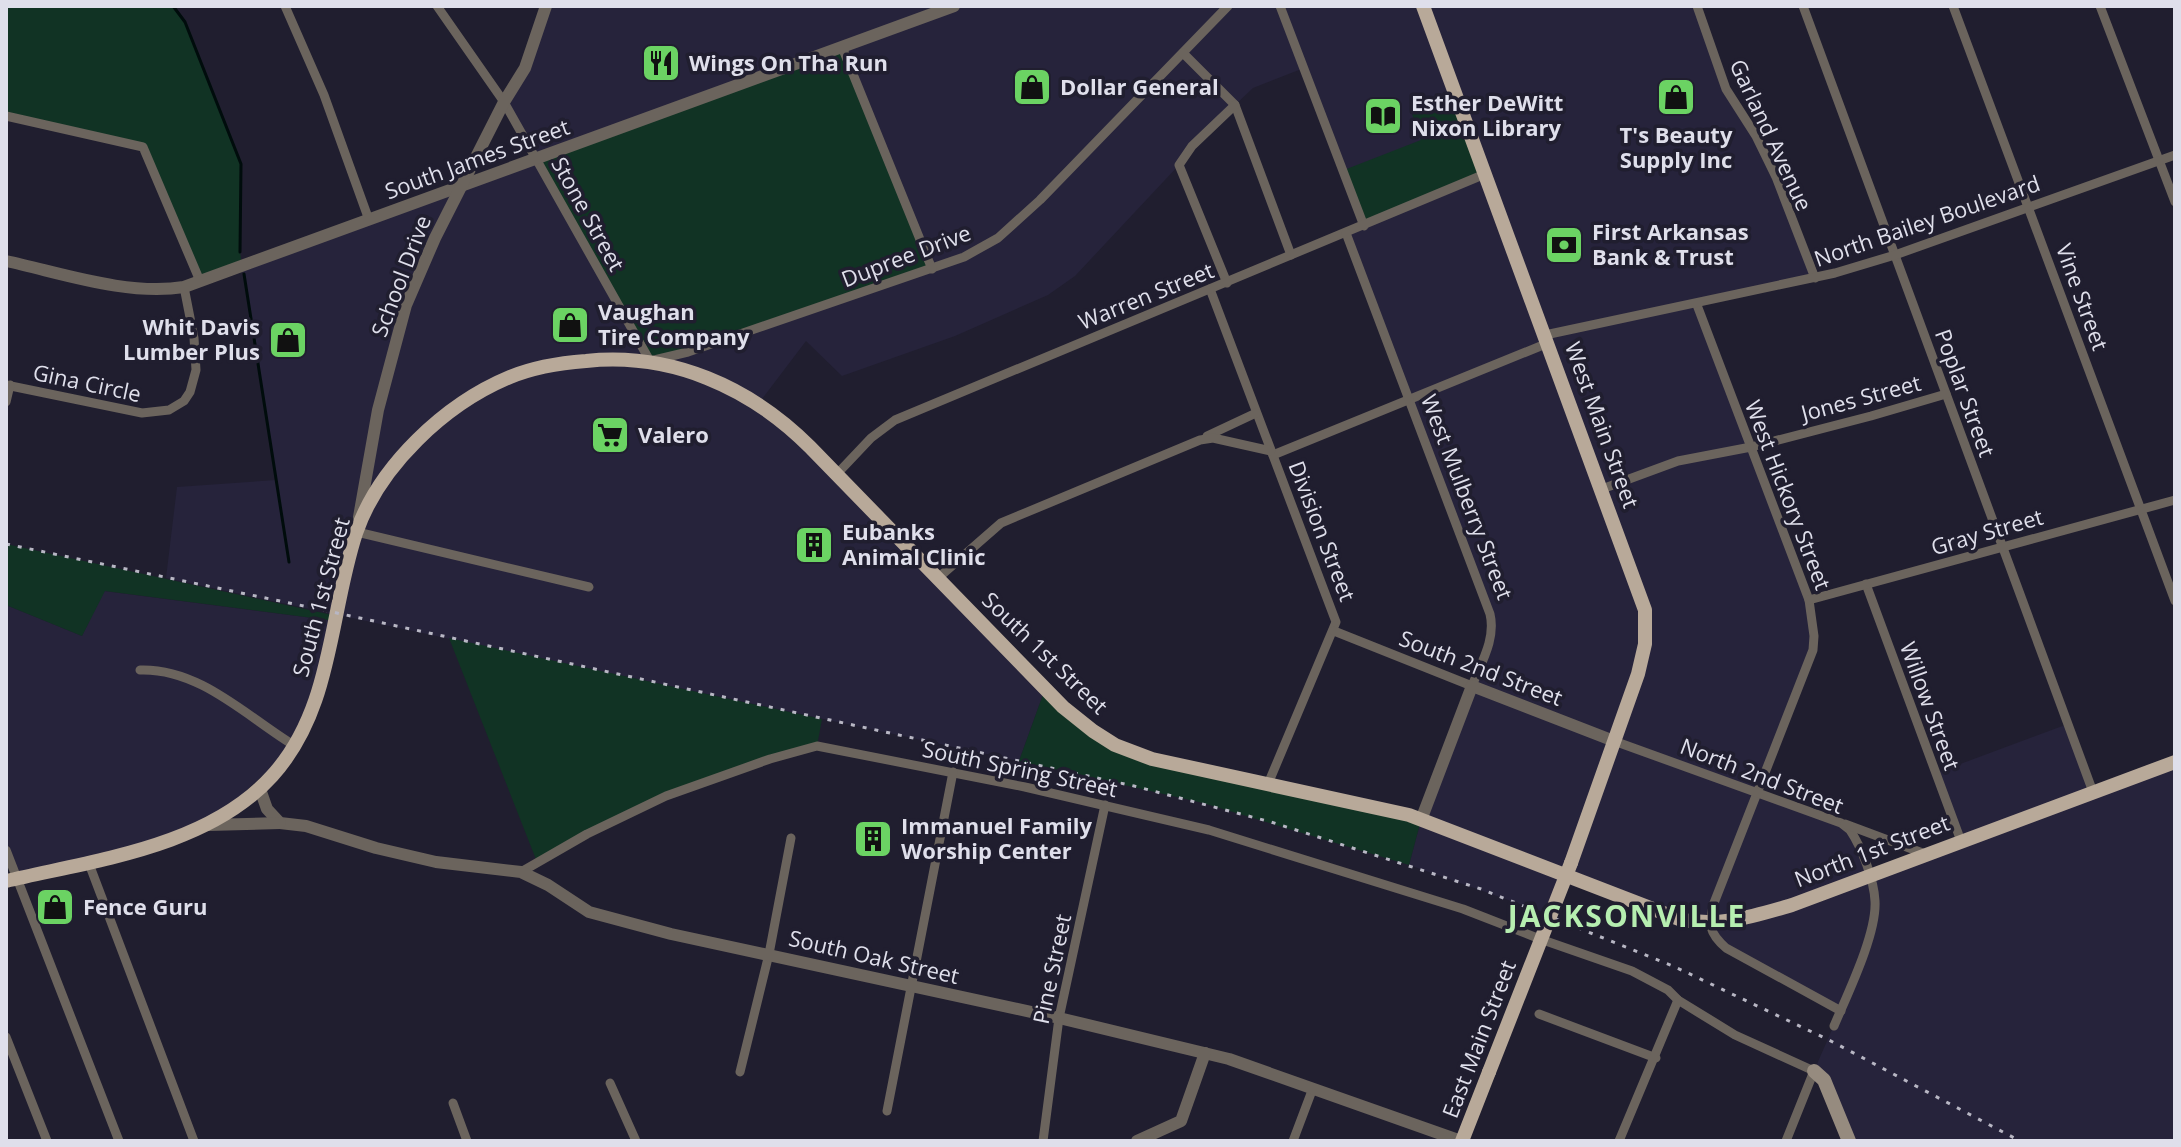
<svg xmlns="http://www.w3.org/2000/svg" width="2181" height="1147" viewBox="0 0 2181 1147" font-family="'Open Sans',sans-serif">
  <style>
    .built { fill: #26233b }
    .green { fill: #113324 }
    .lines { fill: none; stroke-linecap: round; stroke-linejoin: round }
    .stream { stroke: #000c0c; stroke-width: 3 }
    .minor { stroke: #6b645d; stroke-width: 9 }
    .tertiary { stroke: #6b645d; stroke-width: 12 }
    .secondary { stroke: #968b7f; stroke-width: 14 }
    .primary { stroke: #b8a999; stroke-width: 14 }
    .rail { stroke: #b8b7c4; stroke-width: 3; stroke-dasharray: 4 8; stroke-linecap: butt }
    .primary-bridge { stroke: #b8a999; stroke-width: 14 }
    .labels { text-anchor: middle; stroke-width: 7; stroke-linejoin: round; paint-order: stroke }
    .poi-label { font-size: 22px; font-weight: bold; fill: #dfdfeb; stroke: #201e2f; text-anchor: start }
    .street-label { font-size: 22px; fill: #dfdfeb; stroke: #201e2f }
    .district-label { font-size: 30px; font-weight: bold; letter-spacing: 2px; fill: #b6eeb0; stroke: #201e2f }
  </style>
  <rect width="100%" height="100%" fill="#201e2f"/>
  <g class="built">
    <polygon points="546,6 1697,6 1726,89 1756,136 1815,278 1697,305 1809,600 1814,636 1759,792 1850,830 1868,875 1961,841 1936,773 2068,724 2093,792 2175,762 2175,1141 1849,1141 1814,1071 1840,1011 1726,948 1709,924 1567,874 1551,915 1409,865 1421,820 1491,638 1491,620 1346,233 1363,226 1304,68 1253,88 1192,146 1179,165 1075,276 1048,295 955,336 842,376 806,341 759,403 1045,689 1019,761 166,578 177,487 276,480 242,267 535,158 504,102"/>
    <polygon points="104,591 336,621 295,746 208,825 17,879 6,850 6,605 82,636"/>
  </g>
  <g class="green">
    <polygon points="6,6 173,6 185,22 241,164 240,251 242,267 200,281 146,150 6,116"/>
    <polygon points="842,47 932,269 650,361 536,158"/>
    <polygon points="1457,95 1485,174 1365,225 1344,170 1421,140 1412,114"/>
    <polygon points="6,544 337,616 336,621 105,591 82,636 6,605"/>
    <polygon points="449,638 822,719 817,746 666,796 537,862"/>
    <polygon points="1045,689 1115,745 1421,820 1409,865 1203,803 1019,761"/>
  </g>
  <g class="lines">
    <g class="stream">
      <polyline points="173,6 185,22 241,164 240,252"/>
      <polyline points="244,274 289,562"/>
    </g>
    <g class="minor">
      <polyline points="285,6 324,95 369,220"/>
      <polyline points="437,6 504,102 650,361 688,352 964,257 998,238 1040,200 1228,6"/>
      <polyline points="1280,6 1364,226"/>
      <polyline points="1697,6 1726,89 1756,136 1776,177 1815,278"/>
      <polyline points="1803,6 2093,792"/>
      <polyline points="1953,6 2175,601"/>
      <polyline points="2100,6 2175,202"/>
      <polyline points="842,47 932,269"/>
      <polyline points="1183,53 1235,105 1291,255"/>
      <polyline points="6,116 143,147 200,281"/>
      <polyline points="1227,283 1179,165 1192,146 1235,105"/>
      <polyline points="1210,289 1336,622 1268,784"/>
      <path d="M1697,305L1809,600L1814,636L1813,650L1714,903C1708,925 1709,933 1726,948L1841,1011"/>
      <polyline points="1545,335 1835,273 1895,255 2175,155"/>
      <polyline points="6,385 142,413 169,410 184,401 190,392 196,370 194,338 184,287"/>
      <polyline points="6,402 10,385"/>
      <polyline points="1207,436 1256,413"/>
      <polyline points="1273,455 1548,343"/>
      <polyline points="836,475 871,438 895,420 1485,174"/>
      <polyline points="1602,489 1678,461 1751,447 1871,416 1946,394"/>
      <polyline points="357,532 589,587"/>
      <polyline points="938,578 1001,523 1200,440 1213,438 1271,451"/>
      <polyline points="1866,584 1961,841"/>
      <polyline points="1809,600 2175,500"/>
      <path d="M1334,631L1472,686C1481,663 1496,639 1490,614L1346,233"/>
      <path d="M140,670C200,668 247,717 295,746"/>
      <path d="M1614,741L1841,823L1850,830C1862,848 1874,880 1875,901C1877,934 1847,995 1834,1026"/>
      <polyline points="1845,824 1928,855"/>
      <polyline points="6,850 119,1141"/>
      <polyline points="88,861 194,1141"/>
      <polyline points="521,872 587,834 666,796 770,759 817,746 1025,787 1209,830 1463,909 1540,939 1632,971 1668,990 1678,1000 1735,1035 1814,1071 1786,1141"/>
      <polyline points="1539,1014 1656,1058"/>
      <polyline points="6,1037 47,1141"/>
      <polyline points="740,1072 769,954 791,838"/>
      <polyline points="610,1083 636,1141"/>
      <polyline points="453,1103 467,1141"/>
      <polyline points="887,1111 953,772"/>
      <polyline points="1043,1141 1059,1018 1105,805"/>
      <polyline points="1293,1141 1313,1088"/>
      <polyline points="1619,1141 1678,1000"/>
    </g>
    <g class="tertiary">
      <path d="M6,261C62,273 127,296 184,287L954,6"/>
      <polyline points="359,517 378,410 406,305 435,238 504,102 525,68 546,6"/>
      <polyline points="260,789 267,809 280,823 306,826 376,848 436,862 521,872 548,885 589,912 671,934 1059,1018 1229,1059 1461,1141"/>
      <polyline points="1421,820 1472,686 1614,741"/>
      <polyline points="208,825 280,823"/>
      <polyline points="1137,1141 1181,1121 1205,1053"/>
    </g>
    <polyline class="secondary" points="1814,1071 1824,1080 1849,1141"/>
    <g class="primary">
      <polyline points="1423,6 1645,610 1645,644 1638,674 1571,863"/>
      <path d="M6,881C95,860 208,847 272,776C333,709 329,615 356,533C379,466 445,404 510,377C534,367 560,363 586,361C671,352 750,387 810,447L1063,707L1093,731L1115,745L1152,759L1409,815L1679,919C1718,928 1754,916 1792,905L2175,762"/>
      <polyline points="1462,1141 1489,1072"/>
    </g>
    <polyline class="rail" points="6,544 323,610 1134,786 1271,822 1481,889 1673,966 1829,1040 2020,1141"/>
    <polyline class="primary-bridge" points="1489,1072 1571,863"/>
  </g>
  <defs>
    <g id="restaurant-square" transform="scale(2)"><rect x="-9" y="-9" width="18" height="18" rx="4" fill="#6bd363" stroke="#201e2f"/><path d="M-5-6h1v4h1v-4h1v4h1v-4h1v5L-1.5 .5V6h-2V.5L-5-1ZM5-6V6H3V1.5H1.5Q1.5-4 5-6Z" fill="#111"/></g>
    <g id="shop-square" transform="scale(2)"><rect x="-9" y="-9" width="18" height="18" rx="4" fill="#6bd363" stroke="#201e2f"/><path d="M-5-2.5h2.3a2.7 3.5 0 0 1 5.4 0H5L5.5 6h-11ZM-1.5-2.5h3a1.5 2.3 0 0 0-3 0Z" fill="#111"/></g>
    <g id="library-square" transform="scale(2)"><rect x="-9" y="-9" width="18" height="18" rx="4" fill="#6bd363" stroke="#201e2f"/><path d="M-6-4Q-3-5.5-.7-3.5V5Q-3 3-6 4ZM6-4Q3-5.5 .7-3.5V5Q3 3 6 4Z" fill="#111"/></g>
    <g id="bank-square" transform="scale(2)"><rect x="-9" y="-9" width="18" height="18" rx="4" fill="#6bd363" stroke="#201e2f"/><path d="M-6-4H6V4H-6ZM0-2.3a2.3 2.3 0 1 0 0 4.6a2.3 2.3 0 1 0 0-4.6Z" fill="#111"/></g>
    <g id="supermarket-square" transform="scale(2)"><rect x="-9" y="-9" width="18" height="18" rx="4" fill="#6bd363" stroke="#201e2f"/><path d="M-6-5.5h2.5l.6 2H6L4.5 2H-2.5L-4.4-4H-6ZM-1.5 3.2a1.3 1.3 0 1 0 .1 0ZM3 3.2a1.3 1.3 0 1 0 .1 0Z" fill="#111"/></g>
    <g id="building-square" transform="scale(2)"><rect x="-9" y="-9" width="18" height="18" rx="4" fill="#6bd363" stroke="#201e2f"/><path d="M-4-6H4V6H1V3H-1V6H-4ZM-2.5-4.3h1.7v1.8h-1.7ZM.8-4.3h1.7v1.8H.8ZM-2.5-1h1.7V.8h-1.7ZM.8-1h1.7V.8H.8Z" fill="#111"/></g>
  </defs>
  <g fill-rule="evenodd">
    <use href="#restaurant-square" x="661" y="63"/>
    <use href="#shop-square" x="1032" y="87"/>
    <use href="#shop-square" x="1676" y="97"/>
    <use href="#library-square" x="1383" y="116"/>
    <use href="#bank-square" x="1564" y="245"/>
    <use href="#shop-square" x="570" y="325"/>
    <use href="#shop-square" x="288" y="340"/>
    <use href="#supermarket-square" x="610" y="435"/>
    <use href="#building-square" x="814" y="545"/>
    <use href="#building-square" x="873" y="839"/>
    <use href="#shop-square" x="55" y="907"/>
  </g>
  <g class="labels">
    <g class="poi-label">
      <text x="689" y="71">Wings On Tha Run</text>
      <text x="1060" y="95">Dollar General</text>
      <text x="1411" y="111">Esther DeWitt<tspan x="1411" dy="25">Nixon Library</tspan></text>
      <text x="1676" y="143" text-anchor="middle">T's Beauty<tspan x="1676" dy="25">Supply Inc</tspan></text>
      <text x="1592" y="240">First Arkansas<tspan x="1592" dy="25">Bank &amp; Trust</tspan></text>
      <text x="598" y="320">Vaughan<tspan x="598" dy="25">Tire Company</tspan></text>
      <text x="260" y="335" text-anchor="end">Whit Davis<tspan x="260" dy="25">Lumber Plus</tspan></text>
      <text x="638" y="443">Valero</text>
      <text x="842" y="540">Eubanks<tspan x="842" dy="25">Animal Clinic</tspan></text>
      <text x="901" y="834">Immanuel Family<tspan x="901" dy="25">Worship Center</tspan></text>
      <text x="83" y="915">Fence Guru</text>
    </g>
    <g class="street-label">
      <text transform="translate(1771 135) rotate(65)" y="8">Garland Avenue</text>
      <text transform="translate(477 159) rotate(-20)" y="8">South James Street</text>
      <text transform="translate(588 214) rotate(61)" y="8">Stone Street</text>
      <text transform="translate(1927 221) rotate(-19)" y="8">North Bailey Boulevard</text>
      <text transform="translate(906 256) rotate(-21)" y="8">Dupree Drive</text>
      <text transform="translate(401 276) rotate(-69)" y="8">School Drive</text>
      <text transform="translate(1146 296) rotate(-22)" y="8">Warren Street</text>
      <text transform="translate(2082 297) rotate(70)" y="8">Vine Street</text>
      <text transform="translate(87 383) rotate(12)" y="8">Gina Circle</text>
      <text transform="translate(1965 393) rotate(70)" y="8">Poplar Street</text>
      <text transform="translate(1861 398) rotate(-15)" y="8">Jones Street</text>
      <text transform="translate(1602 425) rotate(70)" y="8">West Main Street</text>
      <text transform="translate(1788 495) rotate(69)" y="8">West Hickory Street</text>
      <text transform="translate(1467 497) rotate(69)" y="8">West Mulberry Street</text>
      <text transform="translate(1322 531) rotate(69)" y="8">Division Street</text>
      <text transform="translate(1987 532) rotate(-16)" y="8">Gray Street</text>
      <text transform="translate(321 597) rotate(-75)" y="8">South 1st Street</text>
      <text transform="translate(1045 653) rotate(44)" y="8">South 1st Street</text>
      <text transform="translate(1481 668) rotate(21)" y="8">South 2nd Street</text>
      <text transform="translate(1930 706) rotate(70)" y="8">Willow Street</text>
      <text transform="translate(1020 769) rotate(12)" y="8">South Spring Street</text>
      <text transform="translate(1762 776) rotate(21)" y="8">North 2nd Street</text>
      <text transform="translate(1872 851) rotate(-21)" y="8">North 1st Street</text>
      <text transform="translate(874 957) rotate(13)" y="8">South Oak Street</text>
      <text transform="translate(1052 969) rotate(-78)" y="8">Pine Street</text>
      <text transform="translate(1479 1039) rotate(-69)" y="8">East Main Street</text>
    </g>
    <g class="district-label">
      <text x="1627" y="927">JACKSONVILLE</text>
    </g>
  </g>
  <rect width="2181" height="1147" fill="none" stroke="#dfdfeb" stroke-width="16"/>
</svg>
